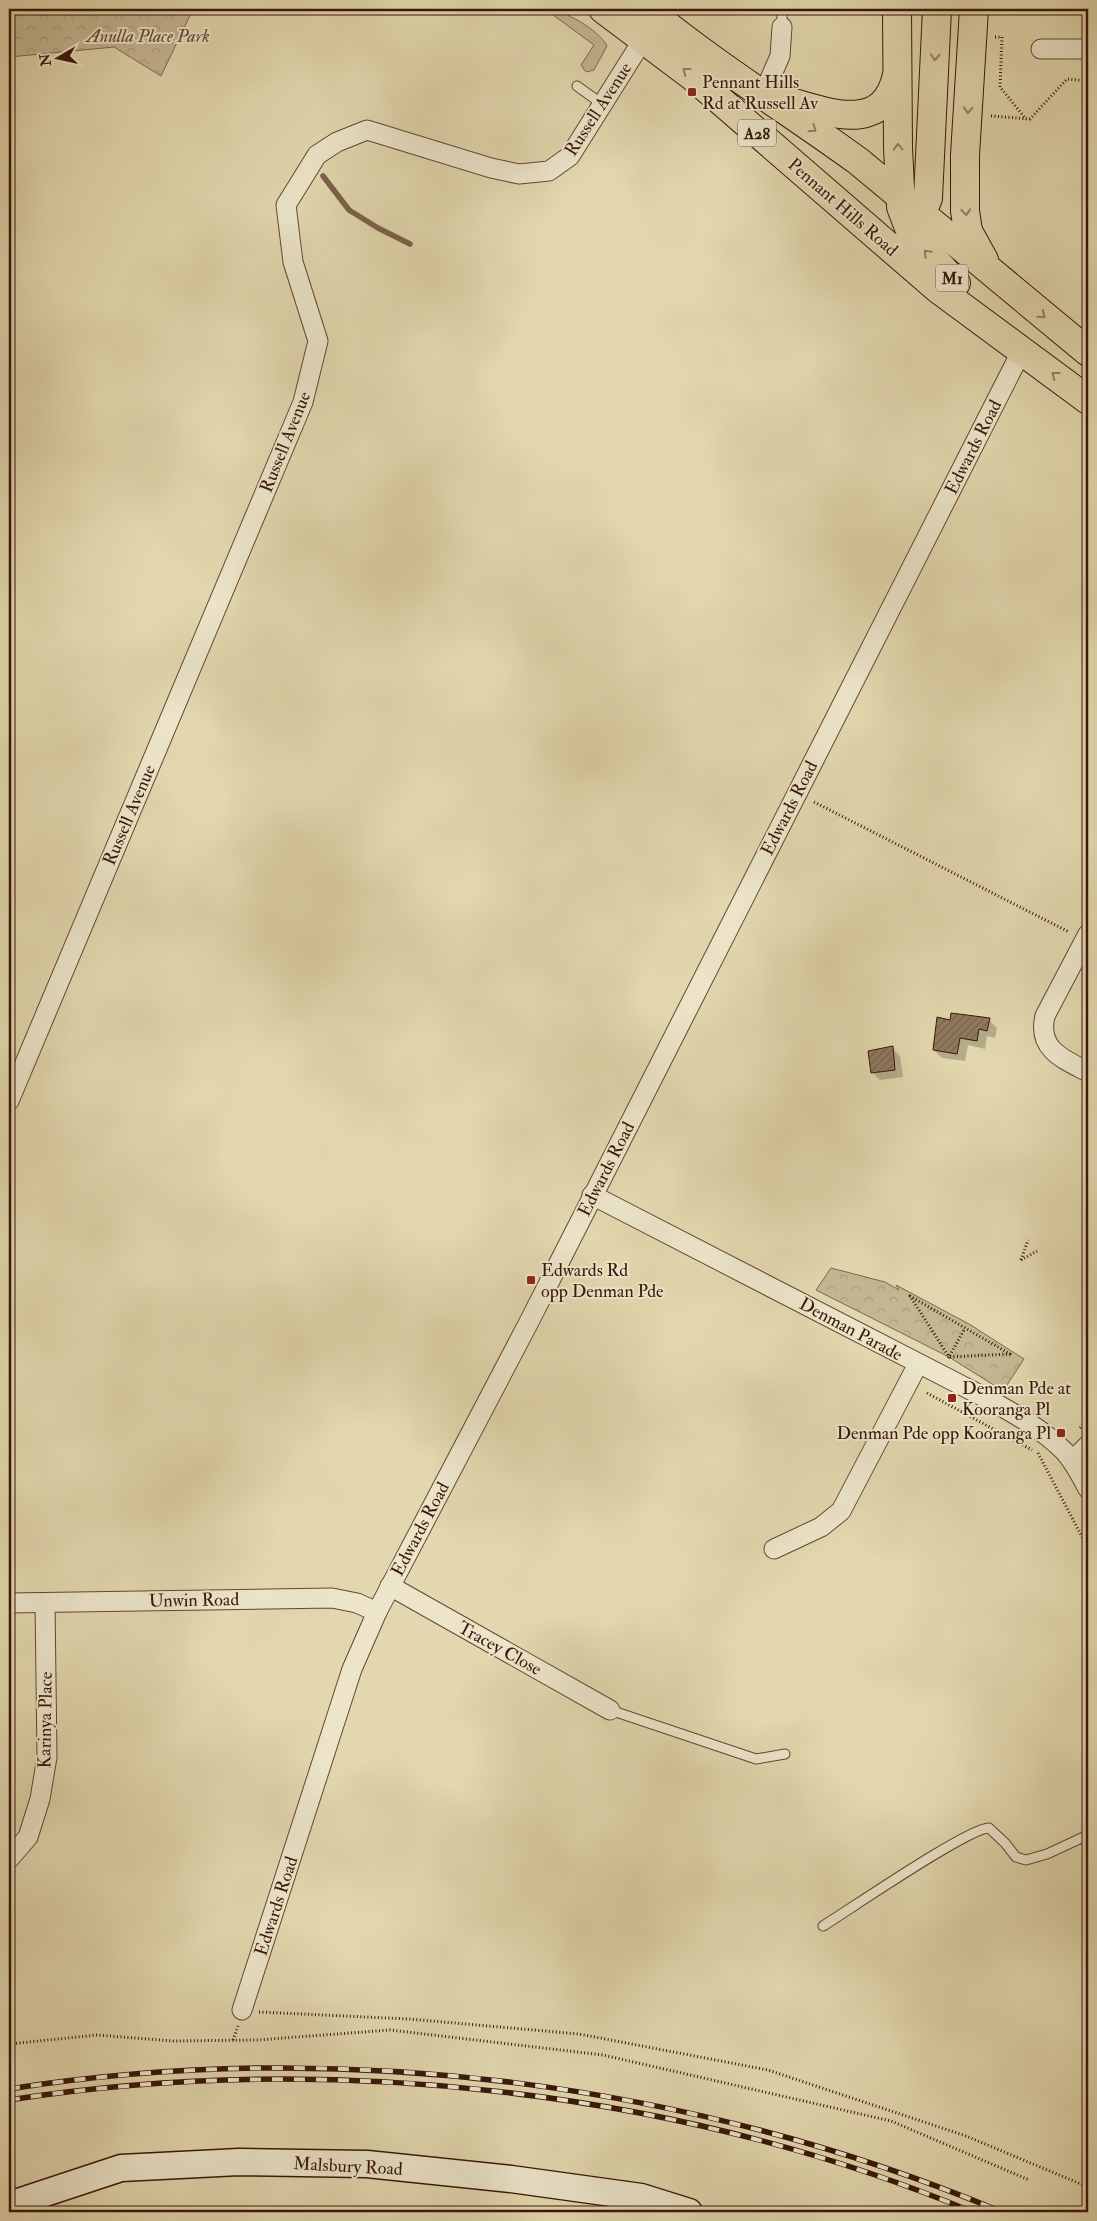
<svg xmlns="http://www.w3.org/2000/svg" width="1097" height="2221" viewBox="0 0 1097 2221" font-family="'IM FELL Double Pica',serif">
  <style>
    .grass { fill: #c5b692; stroke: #7e664e }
    .forest { fill: url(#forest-crowns); stroke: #7e664e }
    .shadow { fill: #0003 }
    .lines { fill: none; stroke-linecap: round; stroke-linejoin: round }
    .stream { stroke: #7b624a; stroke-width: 5.5 }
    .building { fill: url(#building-hatch); stroke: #381609 }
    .lane-casing { stroke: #624632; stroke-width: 11 }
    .street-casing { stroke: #624632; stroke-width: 21 }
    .secondary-casing { stroke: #381609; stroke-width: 29 }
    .highway-casing { stroke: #381609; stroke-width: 30 }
    .path { stroke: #381609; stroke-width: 3; stroke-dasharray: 1 2.5; stroke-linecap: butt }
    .lane { stroke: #ece5ca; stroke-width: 9 }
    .street { stroke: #ece5ca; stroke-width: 19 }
    .secondary { stroke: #ece5ca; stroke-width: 26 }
    .highway { stroke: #e2d7ae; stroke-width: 28 }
    .rail-casing { stroke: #381609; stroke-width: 5.5 }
    .rail { stroke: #ece5ca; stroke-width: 4; stroke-dasharray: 11; stroke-linecap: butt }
    .oneway { stroke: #968064 }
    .poi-dot { fill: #8f2418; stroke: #ece5ca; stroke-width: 2 }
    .labels { text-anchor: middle; stroke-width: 4; stroke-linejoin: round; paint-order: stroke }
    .shield { fill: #ece5ca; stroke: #6e5443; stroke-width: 1 }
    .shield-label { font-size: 16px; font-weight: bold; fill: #381609 }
    .park-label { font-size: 18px; font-style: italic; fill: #624632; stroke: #ece5ca }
    .poi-label { font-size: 18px; fill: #381609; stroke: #ece5ca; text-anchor: start }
    .street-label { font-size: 18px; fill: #381609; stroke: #ece5ca }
  </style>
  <defs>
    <pattern id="forest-crowns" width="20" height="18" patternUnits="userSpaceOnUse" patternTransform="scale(1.25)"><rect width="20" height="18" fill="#c5b692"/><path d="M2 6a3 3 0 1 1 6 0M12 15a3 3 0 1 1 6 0" fill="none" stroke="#aa9c7d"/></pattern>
    <pattern id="building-hatch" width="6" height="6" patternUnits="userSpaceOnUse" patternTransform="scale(1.25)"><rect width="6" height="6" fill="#907a5f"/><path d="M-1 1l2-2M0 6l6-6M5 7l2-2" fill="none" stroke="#77634d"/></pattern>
  </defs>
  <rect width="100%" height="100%" fill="#e2d7ae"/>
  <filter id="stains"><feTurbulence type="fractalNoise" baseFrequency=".004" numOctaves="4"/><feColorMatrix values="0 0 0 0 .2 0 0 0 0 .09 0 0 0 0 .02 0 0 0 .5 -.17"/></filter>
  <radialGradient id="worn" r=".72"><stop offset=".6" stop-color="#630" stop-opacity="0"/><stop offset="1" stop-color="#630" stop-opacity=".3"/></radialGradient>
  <path class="grass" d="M545,9C563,9 599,30 607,46L594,70L586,72L581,65L594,45Z"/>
  <g class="forest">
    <polygon points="9,9 193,9 161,76 114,47 9,57"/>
    <polygon points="831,1268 885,1282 899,1290 896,1285 969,1324 1024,1359 1003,1391 949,1357 816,1290"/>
  </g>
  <g class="shadow">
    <polygon points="989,1020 997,1028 995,1038 987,1036 985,1049 968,1045 965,1061 942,1058 934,1050 951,1021"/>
    <polygon points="892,1048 900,1056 903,1077 880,1080 872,1072"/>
  </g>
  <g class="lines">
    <polyline class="stream" points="323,176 349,210 378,228 410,244"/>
  </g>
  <g class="building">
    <polygon points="951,1013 990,1018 987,1031 979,1029 977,1041 960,1038 957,1054 933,1050 937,1017 950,1020"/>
    <polygon points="893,1046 895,1070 871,1073 868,1051"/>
  </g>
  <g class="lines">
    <g class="lane-casing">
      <g id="lane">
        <polyline points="782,27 782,9"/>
        <polyline points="577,86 602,104"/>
        <polyline points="610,1710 756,1759 785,1754"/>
        <path d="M823,1926C849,1910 968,1828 989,1828L1005,1843L1016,1857L1026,1860L1047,1854L1088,1835"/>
      </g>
    </g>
    <g class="street-casing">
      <g id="street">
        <polyline points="1041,49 1088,49"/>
        <polyline points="763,95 780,56 782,27"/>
        <path d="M1088,934L1045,1016C1037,1049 1063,1059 1088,1072"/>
        <polyline points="9,1101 303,402 318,341 293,262 286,205 317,155 337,142 367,130 491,168 519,174 549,171 570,156 644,38"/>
        <path d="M592,1195L986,1398C1013,1413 1041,1428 1063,1450C1074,1461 1081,1476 1088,1489"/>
        <polyline points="1072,1461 1088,1445"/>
        <polyline points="774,1549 821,1527 841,1511 918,1364"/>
        <polyline points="390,1586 610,1710"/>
        <polyline points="9,1603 332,1598 357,1603 377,1612"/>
        <polyline points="9,1859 28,1837 40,1799 47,1757 45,1603"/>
        <polyline points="242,2010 352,1669 377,1612 530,1320 1022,350"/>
      </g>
    </g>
    <g class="secondary-casing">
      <polyline id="secondary" points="9,2205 121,2168 239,2162 367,2164 511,2179 641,2197 689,2212"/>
    </g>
    <g class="highway-casing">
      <g id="highway">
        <polyline points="603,9 692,76 938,289 1088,400"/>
        <path d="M647,9C714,65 788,110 858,161L1088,352"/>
        <polyline points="897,9 898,148 901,207 912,236 956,283"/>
        <polyline points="974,9 965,155 965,211 968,231 984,260"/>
        <path d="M783,100C825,111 883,137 897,75"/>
        <path d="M908,223C919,218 924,209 928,198L937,9"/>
      </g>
    </g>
    <g class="path">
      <polyline points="995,37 1002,37 1000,87 1026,119"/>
      <polyline points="991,116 1030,119 1067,79 1088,81"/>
      <polyline points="814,802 1069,932"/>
      <polyline points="1021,1260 1028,1240"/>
      <polyline points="1021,1260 1037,1251"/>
      <polyline points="948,1358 949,1357 910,1296 1010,1354 949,1357 965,1328"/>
      <polyline points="927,1393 1032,1450"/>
      <polyline points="1080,1428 1088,1420"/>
      <polyline points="1038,1453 1088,1548"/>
      <polyline points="259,2012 409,2019 579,2034 768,2070 966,2136 1088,2187"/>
      <polyline points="233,2040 238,2026"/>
      <polyline points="9,2044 97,2035 173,2041 257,2040 390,2030 603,2055 891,2121 1029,2180"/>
    </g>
    <use href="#lane" class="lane"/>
    <use href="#street" class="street"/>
    <use href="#secondary" class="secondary"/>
    <use href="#highway" class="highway"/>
    <g class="rail-casing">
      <g id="rail">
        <path d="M9,2089C342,2037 692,2083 1002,2212"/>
        <path d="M9,2100C325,2051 677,2089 973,2212"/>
      </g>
    </g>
    <use href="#rail" class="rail"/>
  </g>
  <defs><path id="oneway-chevron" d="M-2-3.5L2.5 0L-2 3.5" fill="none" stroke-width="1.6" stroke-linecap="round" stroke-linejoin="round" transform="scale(1.25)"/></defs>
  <g class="oneway">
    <use href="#oneway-chevron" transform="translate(935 57) rotate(93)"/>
    <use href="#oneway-chevron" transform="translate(686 71) rotate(-142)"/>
    <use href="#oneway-chevron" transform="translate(968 110) rotate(93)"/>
    <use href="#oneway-chevron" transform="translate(813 129) rotate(34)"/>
    <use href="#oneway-chevron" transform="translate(898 147) rotate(-91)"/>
    <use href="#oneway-chevron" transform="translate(966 212) rotate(86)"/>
    <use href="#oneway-chevron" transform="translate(927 253) rotate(-134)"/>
    <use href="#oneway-chevron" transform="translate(1042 315) rotate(39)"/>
    <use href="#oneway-chevron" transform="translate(1055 375) rotate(-143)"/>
  </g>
  <g class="poi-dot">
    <rect x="687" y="87" width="10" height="10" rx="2.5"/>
    <rect x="526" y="1275" width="10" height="10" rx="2.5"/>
    <rect x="947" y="1393" width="10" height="10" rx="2.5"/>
    <rect x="1056" y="1428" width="10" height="10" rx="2.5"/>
  </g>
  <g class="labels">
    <g class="shield">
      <rect x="738" y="119.5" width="38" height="27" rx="4"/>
      <rect x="936" y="264.5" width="32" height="27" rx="4"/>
    </g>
    <g class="shield-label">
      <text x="757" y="139">A28</text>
      <text x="952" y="284">M1</text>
    </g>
    <g class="park-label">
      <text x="148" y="42">Anulla Place Park</text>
    </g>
    <g class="poi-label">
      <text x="702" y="88">Pennant Hills<tspan x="702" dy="21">Rd at Russell Av</tspan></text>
      <text x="541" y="1276">Edwards Rd<tspan x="541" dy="21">opp Denman Pde</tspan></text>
      <text x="962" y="1394">Denman Pde at<tspan x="962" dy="21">Kooranga Pl</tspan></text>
      <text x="1051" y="1439" text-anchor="end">Denman Pde opp Kooranga Pl</text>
    </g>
    <g class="street-label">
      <text transform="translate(598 109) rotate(-57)" y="6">Russell Avenue</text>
      <text transform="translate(843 207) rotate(41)" y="6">Pennant Hills Road</text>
      <text transform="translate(285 442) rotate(-68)" y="6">Russell Avenue</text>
      <text transform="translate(973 447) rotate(-63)" y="6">Edwards Road</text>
      <text transform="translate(789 808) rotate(-63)" y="6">Edwards Road</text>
      <text transform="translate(129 815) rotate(-67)" y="6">Russell Avenue</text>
      <text transform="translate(606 1169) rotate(-63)" y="6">Edwards Road</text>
      <text transform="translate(851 1329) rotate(28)" y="6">Denman Parade</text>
      <text transform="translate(420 1529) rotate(-62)" y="6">Edwards Road</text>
      <text transform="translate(194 1600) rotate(-1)" y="6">Unwin Road</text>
      <text transform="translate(500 1648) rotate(29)" y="6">Tracey Close</text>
      <text transform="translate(45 1720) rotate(-89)" y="6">Karinya Place</text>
      <text transform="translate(276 1906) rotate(-72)" y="6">Edwards Road</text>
      <text transform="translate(348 2166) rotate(3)" y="6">Malsbury Road</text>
    </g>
  </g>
  <rect width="1097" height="2221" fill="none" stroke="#e2d7ae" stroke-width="30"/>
  <rect x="10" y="10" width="1077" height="2201" fill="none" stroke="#381609" stroke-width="2.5"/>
  <rect x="15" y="15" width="1067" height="2191" fill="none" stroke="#381609"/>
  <g transform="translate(58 58) rotate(261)" stroke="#ece5ca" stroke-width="4" paint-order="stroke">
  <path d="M0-4L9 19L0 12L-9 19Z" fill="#381609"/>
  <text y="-8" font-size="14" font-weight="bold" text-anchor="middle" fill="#381609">N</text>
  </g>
  <rect width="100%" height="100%" filter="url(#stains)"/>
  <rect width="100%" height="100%" fill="url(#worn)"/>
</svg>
